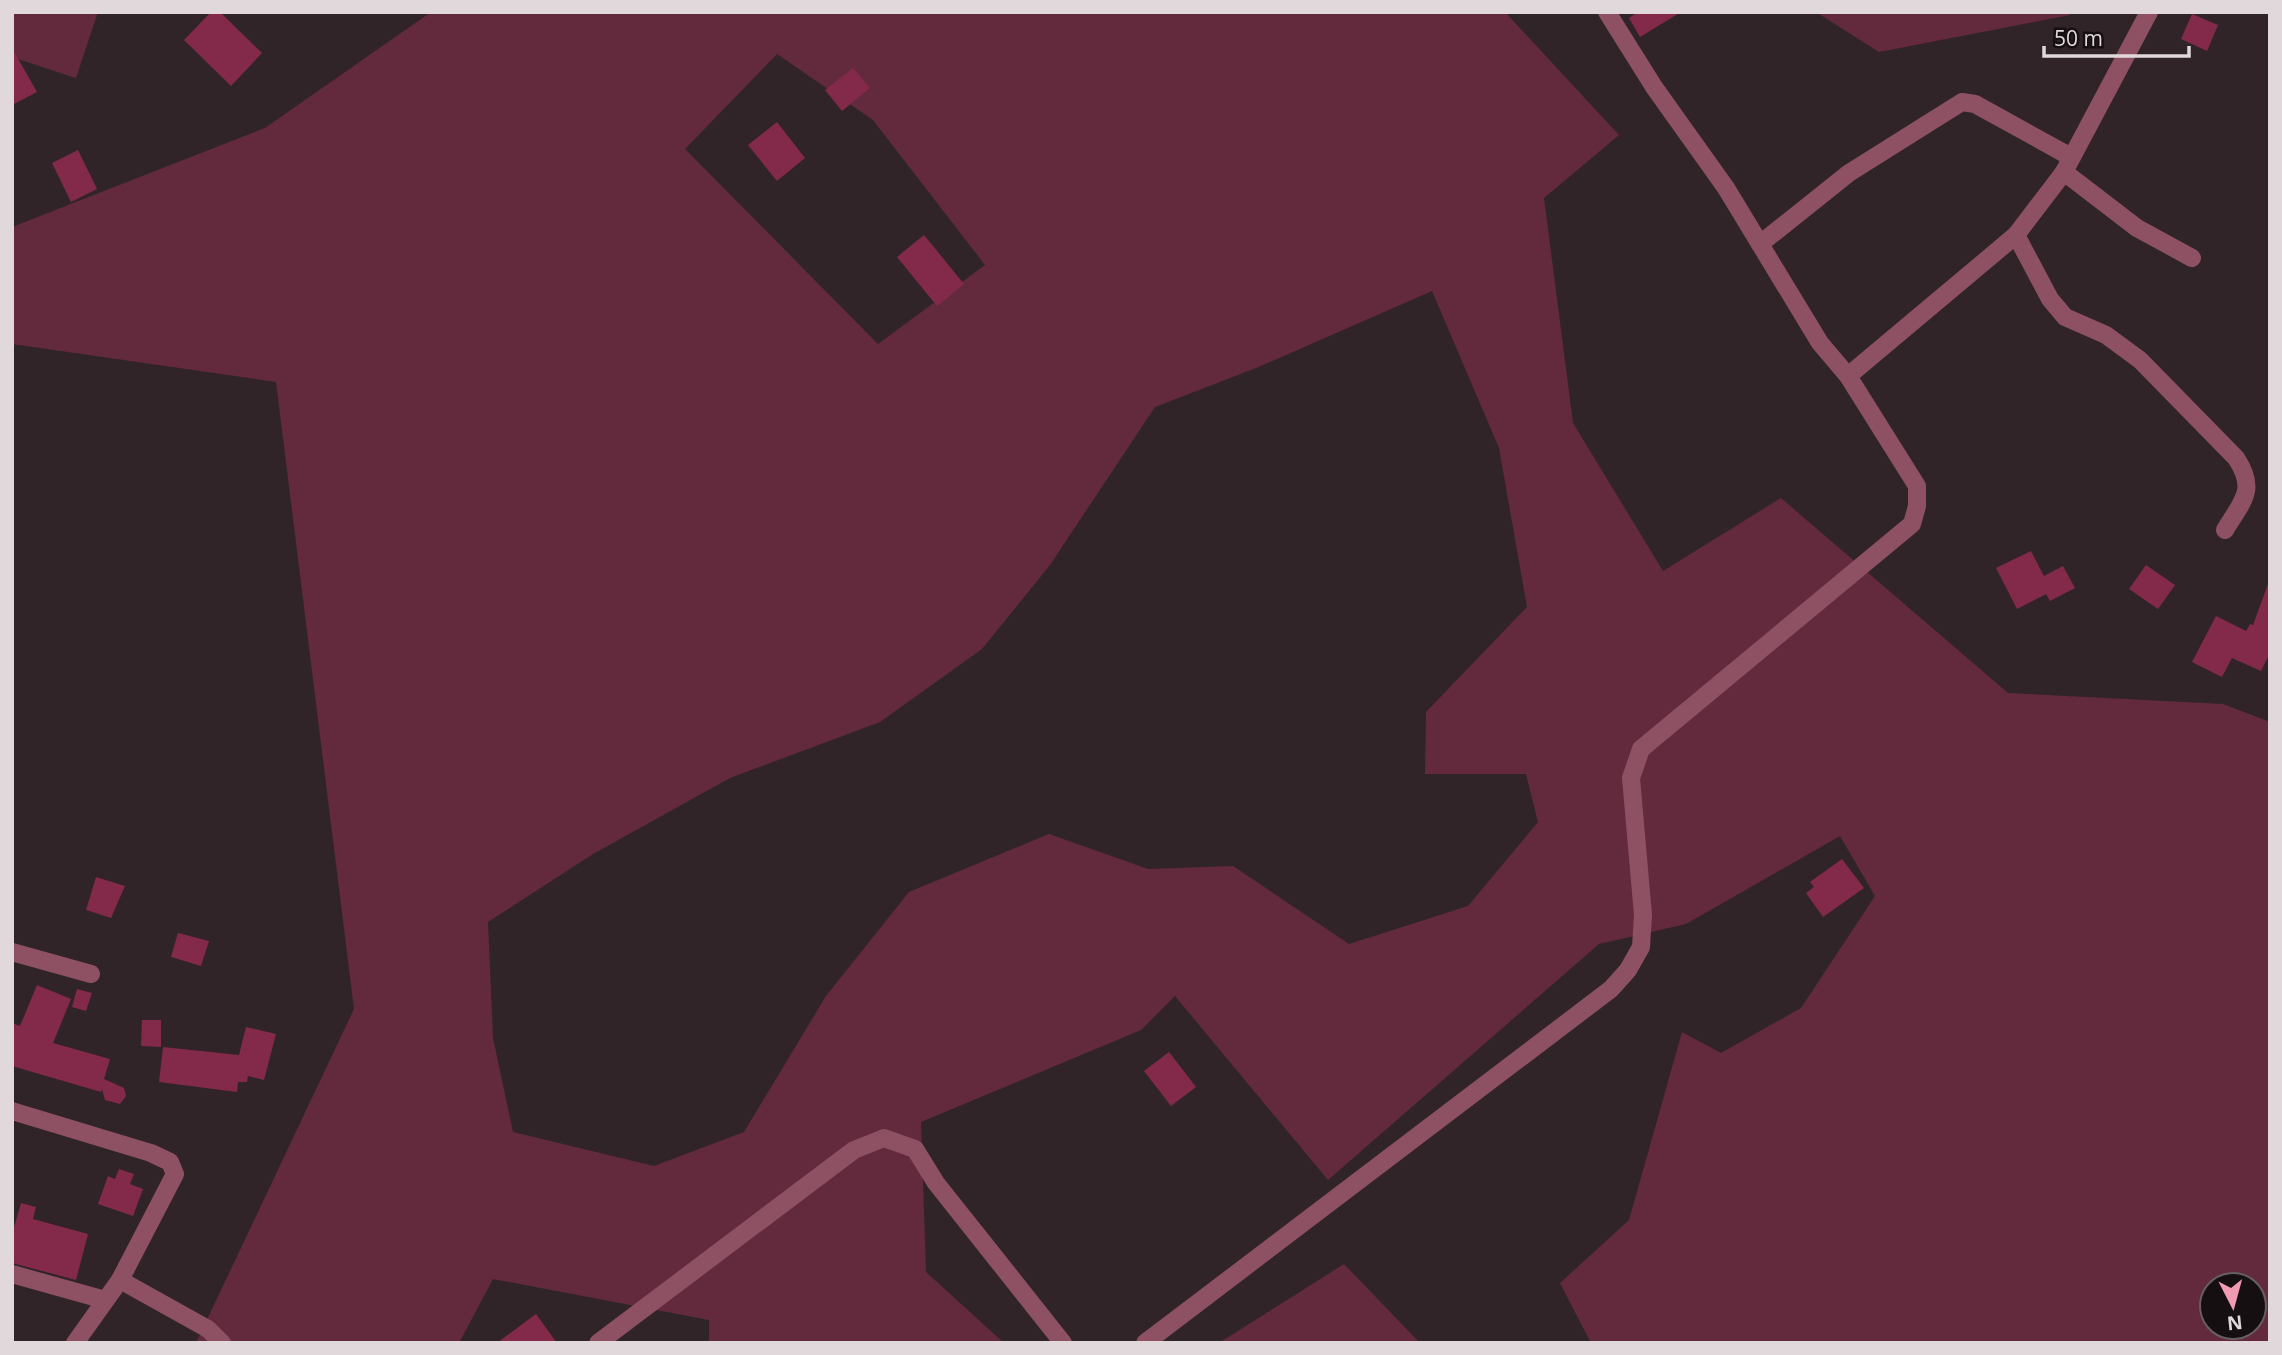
<svg xmlns="http://www.w3.org/2000/svg" width="2282" height="1355" viewBox="0 0 2282 1355" font-family="'Open Sans',sans-serif">
  <style>
    .green { fill: #632a3d; fill-rule: evenodd }
    .building { fill: #83294a }
    .lines { fill: none; stroke-linecap: round; stroke-linejoin: round }
    .minor { stroke: #8e5163; stroke-width: 18 }
  </style>
  <rect width="100%" height="100%" fill="#312428"/>
  <g class="green">
    <polygon points="12,12 98,12 76,78 12,57"/>
    <path d="M431,12H1505L1619,135L1544,198L1573,423L1663,571L1781,498L2008,693L2223,704L2270,722V1343H1591L1560,1283L1629,1220L1682,1032L1721,1053L1801,1008L1875,896L1840,836L1686,924L1599,944L1328,1180L1175,996L1141,1030L921,1122L926,1272L1004,1343H709V1320L493,1279L459,1343H196L354,1009L276,382L12,344V227L265,128ZM777,54L873,120L985,265L878,344L685,149ZM1432,291L1499,448L1527,607L1426,712L1425,774H1526L1538,822L1468,906L1349,944L1233,866L1148,869L1049,834L909,892L826,996L744,1132L654,1166L513,1132L493,1038L488,922L593,854L730,778L880,722L982,649L1050,565L1155,407L1256,368ZM2212,1285H2254V1327H2212Z"/>
    <polygon points="1816,12 2072,12 2070,15 1879,52"/>
    <polygon points="1344,1264 1420,1343 1219,1343"/>
  </g>
  <g class="building">
    <polygon points="211,12 220,12 262,53 231,86 184,40"/>
    <polygon points="1638,12 1681,12 1640,37 1629,18"/>
    <polygon points="2192,14 2218,25 2207,51 2181,39"/>
    <polygon points="12,48 37,92 12,105"/>
    <polygon points="853,68 870,88 842,111 825,90"/>
    <polygon points="777,122 805,158 777,181 748,145"/>
    <polygon points="78,150 97,189 71,202 52,163"/>
    <polygon points="924,235 964,284 937,306 897,257"/>
    <polygon points="2031,551 2044,576 2063,566 2075,588 2050,601 2046,594 2017,609 1996,568"/>
    <polygon points="2146,565 2175,585 2158,609 2129,589"/>
    <polygon points="2268,584 2270,653 2261,671 2232,658 2222,677 2192,662 2216,616 2246,631 2250,624 2253,625"/>
    <polygon points="1842,859 1864,888 1823,917 1806,893 1814,887 1810,882"/>
    <polygon points="96,877 125,886 111,918 86,910"/>
    <polygon points="178,933 209,941 201,966 171,957"/>
    <polygon points="37,985 71,999 53,1043 110,1059 104,1079 124,1088 126,1096 120,1104 105,1100 102,1089 101,1092 12,1066 12,1023 20,1026"/>
    <polygon points="77,989 92,993 86,1011 72,1007"/>
    <polygon points="142,1020 161,1020 161,1047 141,1046"/>
    <polygon points="246,1027 276,1034 264,1080 248,1076 247,1082 238,1082 237,1092 159,1082 163,1047 239,1055"/>
    <polygon points="1169,1052 1196,1087 1171,1106 1144,1071"/>
    <polygon points="119,1169 134,1174 130,1184 143,1189 133,1216 98,1204 108,1176 115,1179"/>
    <polygon points="21,1203 36,1207 33,1219 88,1234 76,1280 12,1263 12,1234"/>
    <polygon points="536,1314 557,1343 497,1343"/>
  </g>
  <g class="lines">
    <g class="minor">
      <polyline points="2064,172 2137,228 2192,258"/>
      <path d="M2016,235L2050,299L2065,317L2106,335L2140,360L2236,458C2257,490 2243,500 2225,530"/>
      <polyline points="1760,244 1849,173 1962,102 1975,104 2071,157"/>
      <polyline points="1848,376 2016,235 2064,172 2149,12"/>
      <polyline points="12,952 91,974"/>
      <polyline points="12,1111 151,1153 170,1162 175,1174 120,1280 75,1343"/>
      <polyline points="12,1274 105,1300"/>
      <polyline points="120,1280 208,1329 222,1343"/>
      <polyline points="598,1343 854,1150 884,1138 915,1149 936,1183 1063,1343"/>
      <polyline points="1145,1343 1611,989 1628,970 1641,947 1643,915 1631,778 1641,749 1912,524 1917,506 1917,486 1848,376 1820,343 1726,188 1654,87 1607,12"/>
    </g>
  </g>
  <rect width="2282" height="1355" fill="none" stroke="#e0d8da" stroke-width="28"/>
  <g transform="translate(2233 1306) rotate(174)"><circle r="33" fill="#150f11" stroke="#665f61" stroke-width="2"/>
  <path d="M0-5L12 26L0 18L-12 26Z" fill="#f19ab3"/>
  <text y="-10" font-size="19" font-weight="bold" text-anchor="middle" fill="#e0d8da">N</text>
  </g>
  <path d="M2044 46v10h145v-10" fill="none" stroke="#e0d8da" stroke-width="3.5"/>
  <text x="2054" y="46" font-size="21" fill="#e0d8da" stroke="#150f11" stroke-width="5" paint-order="stroke">50 m</text>
</svg>
